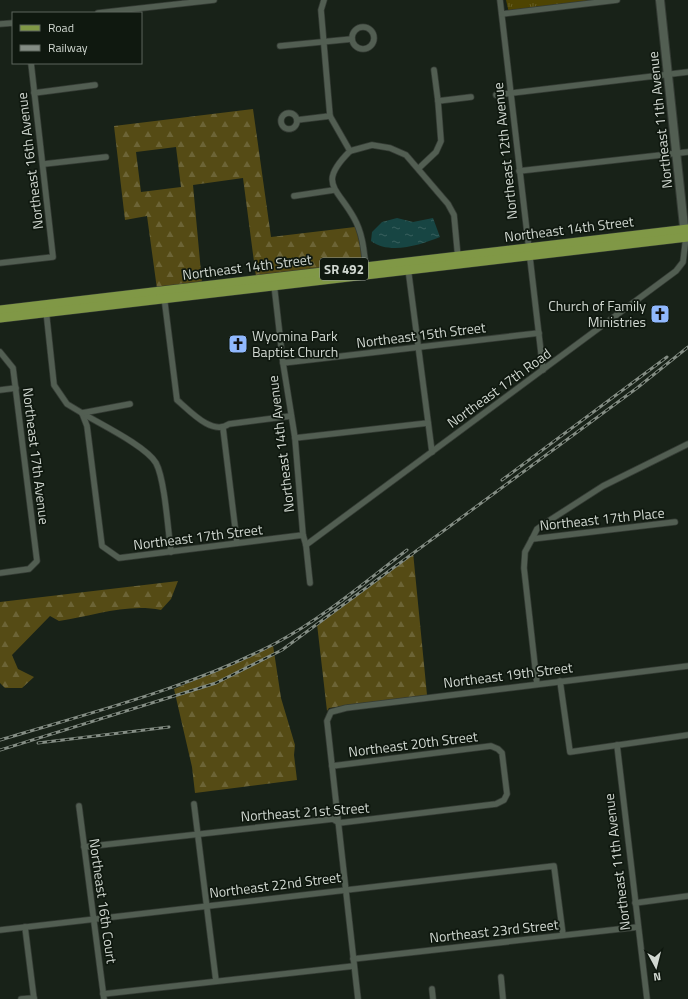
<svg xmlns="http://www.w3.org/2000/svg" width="688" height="999" viewBox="0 0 688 999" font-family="'Titillium Web',sans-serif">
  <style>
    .forest { fill: url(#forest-firs); fill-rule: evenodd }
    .park { fill: url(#park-tufts) }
    .water { fill: url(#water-ripples) }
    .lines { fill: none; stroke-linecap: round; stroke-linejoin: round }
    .street-casing { stroke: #353c35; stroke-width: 7 }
    .secondary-casing { stroke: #353c35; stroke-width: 10 }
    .primary-casing { stroke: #353c35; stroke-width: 10 }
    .street { stroke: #525e52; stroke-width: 5.5 }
    .secondary { stroke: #525e52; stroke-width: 8 }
    .primary { stroke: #809846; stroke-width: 9 }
    .rail-casing { stroke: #848d84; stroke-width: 3 }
    .rail { stroke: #0f180f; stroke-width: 1.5; stroke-dasharray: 4.5; stroke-linecap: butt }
    .labels { text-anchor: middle; stroke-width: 3.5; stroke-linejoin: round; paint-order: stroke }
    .shield { fill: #0f180f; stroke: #969e96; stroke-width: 1 }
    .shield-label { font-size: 13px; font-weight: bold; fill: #d0d7d0 }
    .street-label { font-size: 14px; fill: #d0d7d0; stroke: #0f180f }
    .poi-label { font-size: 14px; fill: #d0d7d0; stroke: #0f180f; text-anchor: end }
  </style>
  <defs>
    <pattern id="forest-firs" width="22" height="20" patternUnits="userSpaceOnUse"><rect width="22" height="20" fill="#554b15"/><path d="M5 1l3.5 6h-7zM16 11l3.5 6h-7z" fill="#6c6436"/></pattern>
    <pattern id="park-tufts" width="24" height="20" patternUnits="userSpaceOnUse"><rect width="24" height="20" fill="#4e4402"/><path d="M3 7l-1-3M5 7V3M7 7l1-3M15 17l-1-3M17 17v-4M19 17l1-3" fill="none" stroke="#665e26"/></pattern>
    <pattern id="water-ripples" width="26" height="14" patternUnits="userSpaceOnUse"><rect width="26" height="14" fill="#174543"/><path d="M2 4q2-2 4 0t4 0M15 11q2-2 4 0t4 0" fill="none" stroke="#385f5d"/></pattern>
  </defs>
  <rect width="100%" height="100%" fill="#182218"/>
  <g class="forest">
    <path d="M253,109L271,237L355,227L360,239L363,264L256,277L243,178L193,185L202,283L157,289L147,216L125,220L114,126ZM176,147L181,187L141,192L136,152Z"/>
    <polygon points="413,552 427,695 329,708 327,711 317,624"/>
    <path d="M178,581L171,599L161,610C127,603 93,616 59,621L50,616L12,655L18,669L34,677L22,688H5L0,683V602Z"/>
    <polygon points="273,645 281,698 295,745 294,755 297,780 195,793 192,767 174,689 259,653"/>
  </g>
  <polygon class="park" points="506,0 593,0 509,13"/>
  <path class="water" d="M397,218L413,222L433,218L440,237C420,245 390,255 371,241L372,232L382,222Z"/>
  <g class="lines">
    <g class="street-casing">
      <g id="street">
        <path d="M324,0L321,10L330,116L350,151C317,184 337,187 354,218C363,234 364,251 366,269"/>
        <polyline points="500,0 543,370"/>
        <polyline points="98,13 214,0"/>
        <polyline points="502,14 617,0"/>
        <polyline points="0,24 13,23"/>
        <circle cx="363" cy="38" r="11"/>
        <polyline points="280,46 352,39"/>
        <polyline points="434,70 438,101 471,97"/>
        <polyline points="34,93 95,85"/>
        <polyline points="496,95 688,72"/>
        <circle cx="289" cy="121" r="8"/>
        <polyline points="297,120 330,116"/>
        <polyline points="350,151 372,145 390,148 406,155 448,204 454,215 458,258"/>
        <polyline points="44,164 106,157"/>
        <polyline points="419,168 436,152 441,141 438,101"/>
        <polyline points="519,171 688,152"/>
        <polyline points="294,196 334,190"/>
        <polyline points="0,263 53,257 31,63"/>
        <polyline points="408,268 432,452"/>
        <polyline points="274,284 283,363 295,438 303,535"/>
        <path d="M164,296L177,400C190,411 212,436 229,424L291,416"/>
        <polyline points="46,310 54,385 67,404 82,413 87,426 102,546 119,558 303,535 306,545 310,583"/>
        <polyline points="0,352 13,368 37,561 29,569 0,573"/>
        <polyline points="283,363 539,333"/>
        <polyline points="0,390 16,388"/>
        <path d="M82,413C100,424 146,446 156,463C165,480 168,531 171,552"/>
        <polyline points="82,413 130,404"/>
        <polyline points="223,428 237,543"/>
        <polyline points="295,438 428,423"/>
        <polyline points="532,539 675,522"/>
        <polyline points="306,545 676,271 683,262 686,237"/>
        <polyline points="560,681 570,752 688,735"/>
        <polyline points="537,684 524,568 525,552 532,539 537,529 547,522 603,486 688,444"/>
        <polyline points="617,745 647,999"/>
        <polyline points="194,804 216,981"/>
        <polyline points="79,806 104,999"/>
        <polyline points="84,847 333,819 339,823 496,804 504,800 507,794 502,753 498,749 491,746 332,766"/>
        <polyline points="635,903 688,896"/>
        <polyline points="25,927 34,999"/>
        <polyline points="0,930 554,866 563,935"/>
        <polyline points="353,959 638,927"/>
        <polyline points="501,977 503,999"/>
        <polyline points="432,989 433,999"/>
        <polyline points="103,994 354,966"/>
        <polyline points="21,999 34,998"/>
        <polyline points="358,999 327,721 331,712 346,708 688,666"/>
      </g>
    </g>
    <g class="secondary-casing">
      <polyline id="secondary" points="660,0 685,236"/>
    </g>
    <g class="primary-casing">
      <g id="primary">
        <polyline points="0,310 688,229"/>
        <polyline points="0,318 688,237"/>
      </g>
    </g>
    <use href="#street" class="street"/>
    <use href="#secondary" class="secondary"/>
    <use href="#primary" class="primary"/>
    <g class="rail-casing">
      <g id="rail">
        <polyline points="502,480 667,357"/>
        <path d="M0,740C93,712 190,688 276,643C323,618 365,582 407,550"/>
        <polyline points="38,743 169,727"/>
        <polyline points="0,750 216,683 282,650 637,388 688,347"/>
      </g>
    </g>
    <use href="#rail" class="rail"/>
  </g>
  <defs>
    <g id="church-square" transform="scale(1)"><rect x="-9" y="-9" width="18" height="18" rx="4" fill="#90b8fd" stroke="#0f180f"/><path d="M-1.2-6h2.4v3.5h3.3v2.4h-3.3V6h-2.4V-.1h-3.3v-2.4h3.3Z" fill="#111"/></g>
  </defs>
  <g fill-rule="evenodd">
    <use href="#church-square" x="660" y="314"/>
    <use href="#church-square" x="238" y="344"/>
  </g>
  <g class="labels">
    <rect class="shield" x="320" y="258" width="48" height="22" rx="3"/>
    <g class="shield-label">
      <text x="344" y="274">SR 492</text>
    </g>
    <g class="street-label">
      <text transform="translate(660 120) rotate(-96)" y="5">Northeast 11th Avenue</text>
      <text transform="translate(505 151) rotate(-96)" y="5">Northeast 12th Avenue</text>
      <text transform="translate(30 161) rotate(-97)" y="5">Northeast 16th Avenue</text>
      <text transform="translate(569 229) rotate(-7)" y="5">Northeast 14th Street</text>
      <text transform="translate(247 267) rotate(-7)" y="5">Northeast 14th Street</text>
      <text transform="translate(421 335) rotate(-7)" y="5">Northeast 15th Street</text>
      <text transform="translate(499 388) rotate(-36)" y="5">Northeast 17th Road</text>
      <text transform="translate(281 444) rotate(-97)" y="5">Northeast 14th Avenue</text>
      <text transform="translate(36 456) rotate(83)" y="5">Northeast 17th Avenue</text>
      <text transform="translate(602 519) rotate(-6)" y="5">Northeast 17th Place</text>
      <text transform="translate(198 537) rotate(-7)" y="5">Northeast 17th Street</text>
      <text transform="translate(508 675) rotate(-7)" y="5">Northeast 19th Street</text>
      <text transform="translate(413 744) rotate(-7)" y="5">Northeast 20th Street</text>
      <text transform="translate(305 812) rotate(-4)" y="5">Northeast 21st Street</text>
      <text transform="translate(617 862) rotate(-97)" y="5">Northeast 11th Avenue</text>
      <text transform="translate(275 885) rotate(-7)" y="5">Northeast 22nd Street</text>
      <text transform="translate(103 901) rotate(82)" y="5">Northeast 16th Court</text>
      <text transform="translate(494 931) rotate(-6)" y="5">Northeast 23rd Street</text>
    </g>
    <g class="poi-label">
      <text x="646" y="311">Church of Family<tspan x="646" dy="16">Ministries</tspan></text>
      <text x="252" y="341" text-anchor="start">Wyomina Park<tspan x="252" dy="16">Baptist Church</tspan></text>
    </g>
  </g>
  <rect x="12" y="12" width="130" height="52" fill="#0f180f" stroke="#5c645c"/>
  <rect x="20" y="25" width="20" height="6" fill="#809846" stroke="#5c645c"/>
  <text x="48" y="32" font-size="12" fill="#d0d7d0">Road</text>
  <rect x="20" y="45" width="20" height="6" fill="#848d84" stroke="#5c645c"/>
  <text x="48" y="52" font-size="12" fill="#d0d7d0">Railway</text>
  <g transform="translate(656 967) rotate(173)" stroke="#0f180f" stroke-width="3" paint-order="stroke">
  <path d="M0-3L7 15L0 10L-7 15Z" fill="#d0d7d0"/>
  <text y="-6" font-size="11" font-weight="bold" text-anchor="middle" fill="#d0d7d0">N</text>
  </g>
</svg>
